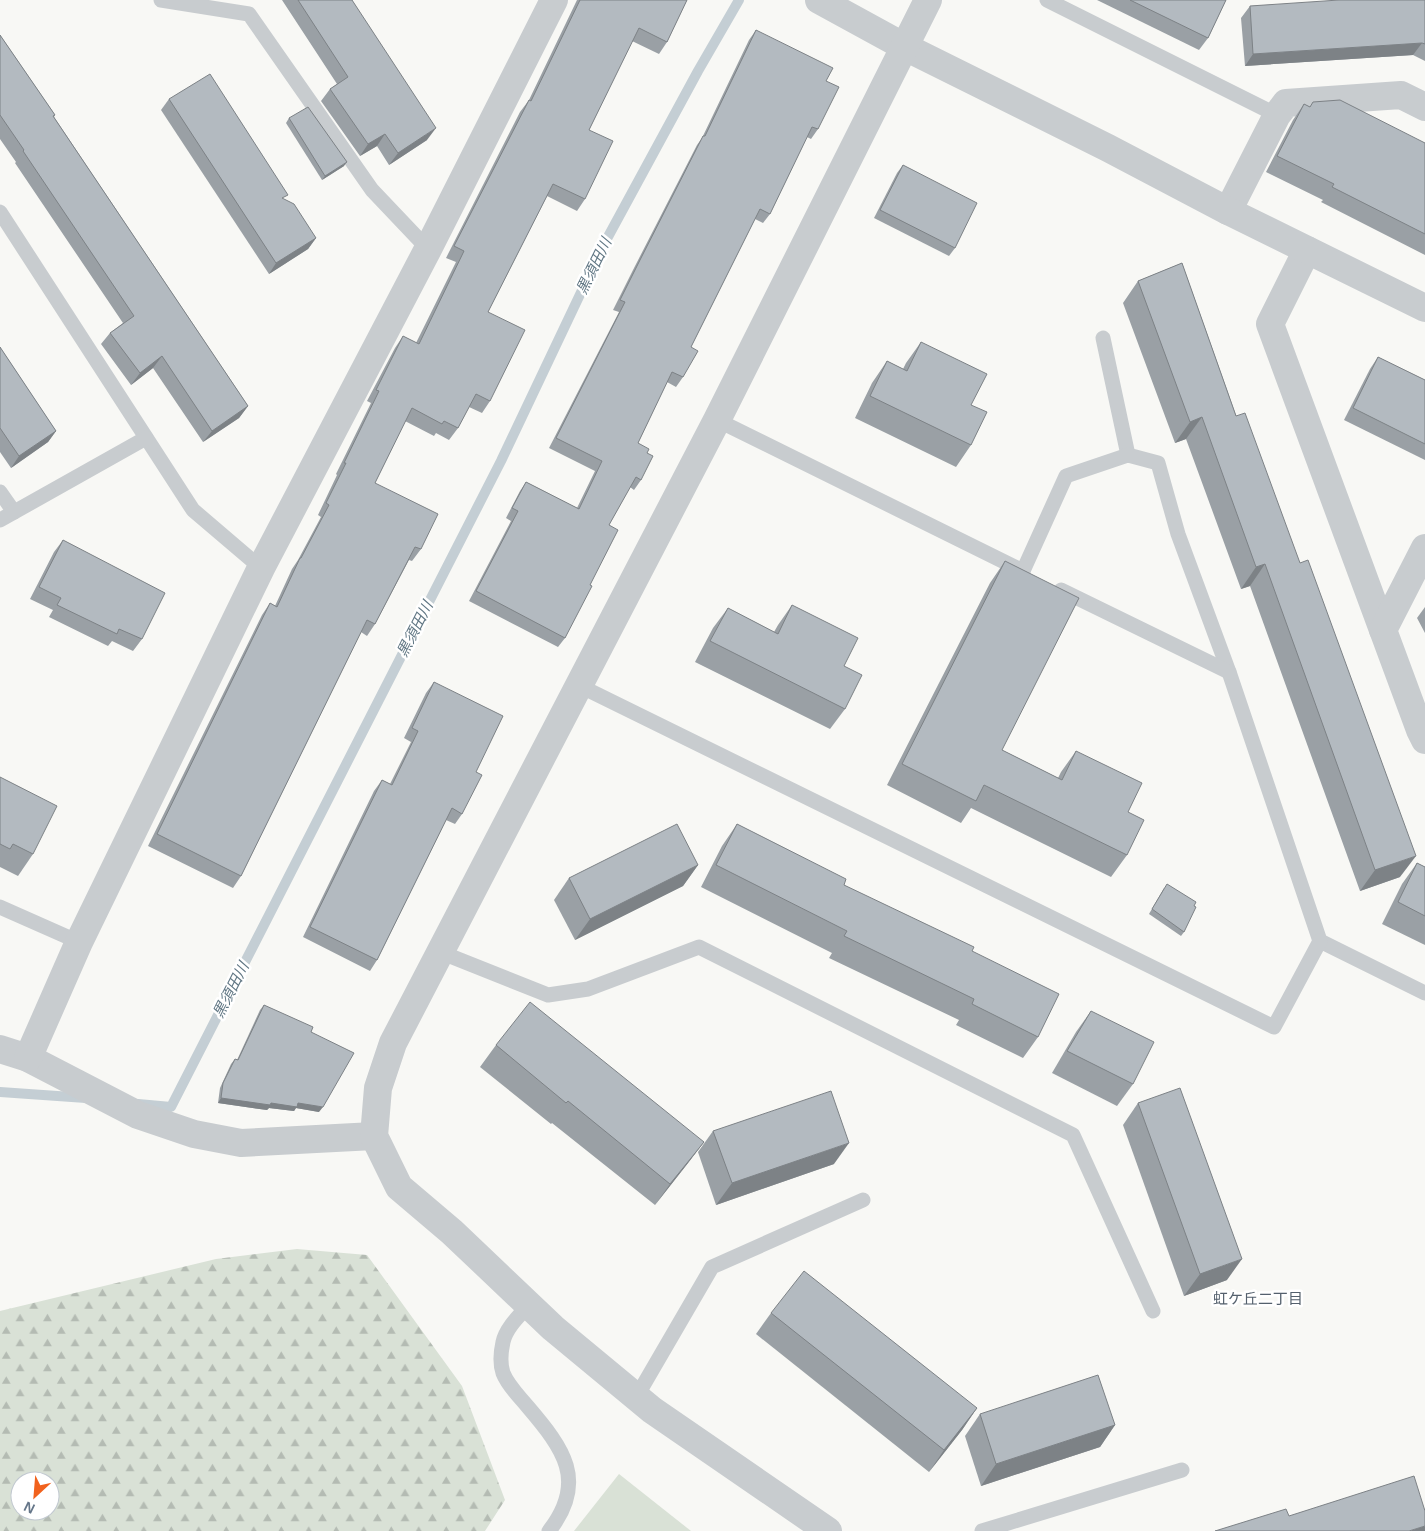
<svg xmlns="http://www.w3.org/2000/svg" width="1425" height="1531" viewBox="0 0 1425 1531" font-family="Helvetica,'Noto Sans JP',sans-serif">
  <style>
    .forest { fill: url(#forest-firs); fill-rule: evenodd }
    .park { fill: #d9e1d6 }
    .lines { fill: none; stroke-linecap: round; stroke-linejoin: round }
    .stream { stroke: #c4ced4; stroke-width: 10 }
    .service { stroke: #c8cccf; stroke-width: 15 }
    .minor { stroke: #c8cccf; stroke-width: 28 }
    .tertiary { stroke: #c8cccf; stroke-width: 28 }
    .wall { fill: #9aa0a5 }
    .shaded-wall { fill: #7d8286 }
    .building { fill: #b3bac0; stroke: #7d8286 }
    .labels { text-anchor: middle; stroke-width: 5; stroke-linejoin: round; paint-order: stroke }
    .water-label { font-size: 15px; font-style: italic; fill: #617784; stroke: #fff }
    .neighbourhood-label { font-size: 15px; fill: #54606d; stroke: #fff }
  </style>
  <defs>
    <pattern id="forest-firs" width="22" height="20" patternUnits="userSpaceOnUse" patternTransform="scale(1.25)"><rect width="22" height="20" fill="#d9e1d6"/><path d="M5 1l3.5 6h-7zM16 11l3.5 6h-7z" fill="#b4bbb3"/></pattern>
  </defs>
  <rect width="100%" height="100%" fill="#f8f8f5"/>
  <path class="forest" d="M297,1249L367,1255L462,1386L505,1500L485,1531H0V1311L216,1259ZM20,1481H50V1511H20Z"/>
  <polygon class="park" points="619,1474 691,1531 574,1531"/>
  <g class="lines">
    <g class="stream">
      <polyline points="0,1092 86,1098"/>
      <polyline points="138,1104 171,1107 501,461 603,246 698,71 739,0"/>
    </g>
    <g class="service">
      <polyline points="161,0 249,14 372,190 428,249"/>
      <polyline points="1047,0 1277,115"/>
      <polyline points="0,212 193,510 261,568"/>
      <polyline points="1103,338 1128,455"/>
      <polyline points="717,420 1023,571"/>
      <polyline points="0,492 14,512"/>
      <polyline points="0,520 146,438"/>
      <polyline points="1023,571 1066,476 1128,455 1158,463 1178,534 1229,672 1320,941 1425,993"/>
      <polyline points="1061,590 1229,672"/>
      <polyline points="580,686 1274,1027 1320,941"/>
      <polyline points="0,907 79,942"/>
      <polyline points="440,952 548,995 588,989 699,947 1073,1135 1153,1311"/>
      <path d="M529,1305C519,1316 506,1328 503,1342C501,1351 500,1364 503,1373C508,1386 519,1396 528,1407C563,1448 588,1481 549,1531"/>
      <polyline points="637,1396 712,1267 863,1200"/>
      <polyline points="982,1531 1182,1470"/>
    </g>
    <g class="minor">
      <polyline points="1228,211 1277,115 1286,103 1401,95 1425,107"/>
      <polyline points="1307,250 1270,324 1383,630"/>
      <polyline points="1425,548 1383,630 1420,730 1425,740"/>
      <polyline points="0,1049 28,1058 138,1115 194,1134 241,1143 374,1136"/>
      <polyline points="28,1058 79,942 261,568 428,249 554,0"/>
    </g>
    <g class="tertiary">
      <polyline points="819,0 905,47 1108,148 1228,211 1425,308"/>
      <polyline points="828,1531 652,1410 553,1328 452,1232 399,1187 374,1136 378,1088 393,1043 717,420 928,0"/>
    </g>
  </g>
  <g class="wall">
    <polygon points="282,0 352,0 427,140 389,165 377,146 360,156 321,101 330,89 337,84"/>
    <polygon points="577,0 687,0 667,42 659,54 632,41 589,130 585,199 577,211 547,196 488,312 490,401 482,413 469,407 458,428 449,440 436,433 434,436 405,421 375,483 421,549 412,561 409,560 375,624 367,636 361,632 241,876 233,888 148,846 262,615 270,603 275,606 292,569 298,560 321,517 318,515 337,475 336,474 371,403 367,401 395,348 403,336 416,343 456,262 446,258 520,112 529,100"/>
    <polygon points="1097,0 1226,0 1208,38 1199,50"/>
    <polygon points="1425,0 1425,61 1413,55 1245,66 1241,18 1250,6"/>
    <polygon points="756,30 826,81 818,129 811,139 807,137 770,214 763,223 755,219 691,347 683,377 676,387 667,382 638,443 647,453 641,480 634,490 630,487 609,525 590,585 565,638 558,647 469,601 511,521 506,518 520,491 526,482 577,508 595,471 549,448 619,312 613,310 633,270 697,145 702,138 749,40"/>
    <polygon points="0,35 55,115 54,117 248,406 239,418 203,442 153,368 131,385 101,344 110,333 123,323 15,163 16,162 0,139"/>
    <polygon points="169,99 284,200 316,238 308,249 269,274 161,110"/>
    <polygon points="1313,102 1425,143 1425,255 1321,202 1323,200 1266,172 1293,120 1304,104 1310,107"/>
    <polygon points="289,118 344,166 322,180 286,123"/>
    <polygon points="903,165 955,248 949,256 874,218 897,173"/>
    <polygon points="1182,263 1400,877 1360,891 1250,586 1241,589 1186,439 1175,443 1123,303 1138,281"/>
    <polygon points="921,342 971,405 971,445 956,467 855,418 872,383 887,361 903,369 906,363"/>
    <polygon points="0,347 56,431 48,442 11,468 0,452"/>
    <polygon points="1378,357 1425,380 1425,460 1344,420 1370,369"/>
    <polygon points="63,540 142,639 133,651 112,641 108,646 49,617 53,610 30,599 54,552"/>
    <polygon points="1005,561 1002,750 1058,778 1061,772 1076,751 1128,812 1127,855 1111,877 971,808 961,823 887,785 990,583"/>
    <polygon points="792,605 844,666 845,709 830,729 695,662 713,628 728,608 774,632 778,625"/>
    <polygon points="1425,607 1425,633 1417,618"/>
    <polygon points="434,682 476,772 462,814 455,824 446,820 377,960 370,971 303,937 374,791 382,780 390,784 411,742 404,738 426,693"/>
    <polygon points="0,777 33,854 18,876 0,867"/>
    <polygon points="737,824 844,885 972,951 1038,1037 1023,1058 956,1025 959,1020 829,958 832,953 701,887 722,846"/>
    <polygon points="1417,863 1425,867 1425,945 1382,924 1402,884"/>
    <polygon points="698,865 683,886 575,940 554,900 569,878"/>
    <polygon points="1164,888 1184,932 1181,936 1149,914"/>
    <polygon points="264,1005 311,1032 319,1112 296,1108 294,1111 269,1108 267,1110 218,1103 220,1088 231,1064 235,1059 237,1060 260,1010"/>
    <polygon points="1091,1011 1133,1084 1117,1106 1052,1073 1076,1032"/>
    <polygon points="496,1045 704,1142 688,1163 655,1205 552,1123 551,1124 480,1067"/>
    <polygon points="1138,1103 1227,1280 1184,1296 1123,1125"/>
    <polygon points="713,1131 834,1164 716,1205 698,1152"/>
    <polygon points="771,1313 977,1408 962,1430 929,1472 756,1334"/>
    <polygon points="980,1414 1115,1425 1100,1447 981,1486 965,1436"/>
  </g>
  <g class="shaded-wall">
    <polygon points="1422,43 1413,55 1245,66 1253,54"/>
    <polygon points="436,128 427,140 389,165 398,153"/>
    <polygon points="385,134 377,146 360,156 368,144"/>
    <polygon points="347,162 344,166 322,180 325,176"/>
    <polygon points="316,238 308,249 269,274 276,263"/>
    <polygon points="162,356 153,368 131,385 140,373"/>
    <polygon points="248,406 239,418 203,442 212,431"/>
    <polygon points="1202,417 1186,439 1175,443 1190,422"/>
    <polygon points="56,431 48,442 11,468 19,456"/>
    <polygon points="1265,564 1250,586 1241,589 1256,567"/>
    <polygon points="1416,856 1400,877 1360,891 1375,870"/>
    <polygon points="698,865 683,886 575,940 590,919"/>
    <polygon points="221,1098 271,1103 298,1103 323,1107 319,1112 296,1108 294,1111 269,1108 267,1110 218,1103"/>
    <polygon points="704,1142 688,1163 655,1205 670,1184"/>
    <polygon points="849,1143 834,1164 716,1205 732,1183"/>
    <polygon points="1242,1259 1227,1280 1184,1296 1200,1274"/>
    <polygon points="977,1408 962,1430 929,1472 944,1450"/>
    <polygon points="1115,1425 1100,1447 981,1486 996,1464"/>
    <polygon points="1425,1526 1425,1531 1409,1531"/>
  </g>
  <g class="building">
    <polygon points="298,0 352,0 436,128 398,153 385,134 368,144 330,89 348,77"/>
    <polygon points="580,0 687,0 667,42 639,28 589,130 613,141 585,199 553,184 488,312 525,330 490,401 476,394 458,428 444,421 442,424 412,408 375,483 438,514 421,549 415,547 375,624 367,620 241,876 157,834 270,603 277,607 300,558 301,558 329,505 326,503 346,463 344,463 379,391 376,390 403,336 419,344 464,251 454,246 529,100 531,101"/>
    <polygon points="1130,0 1226,0 1208,38"/>
    <polygon points="1339,0 1425,0 1425,44 1422,43 1253,54 1250,6"/>
    <polygon points="756,30 833,68 826,81 839,87 818,129 812,127 770,214 760,209 691,347 698,351 683,377 672,372 638,443 649,449 647,453 653,456 641,480 636,477 609,525 618,530 590,585 592,586 565,638 476,591 518,511 512,508 526,482 579,509 602,461 556,438 625,302 620,300 640,260 703,136 705,136"/>
    <polygon points="0,35 55,115 53,116 248,406 212,431 162,356 140,373 110,333 134,316 23,151 24,150 0,115"/>
    <polygon points="210,74 288,195 282,198 294,204 316,238 276,263 169,99"/>
    <polygon points="1340,100 1425,143 1425,234 1332,187 1334,184 1277,156 1304,104 1310,107 1313,102"/>
    <polygon points="308,107 347,162 325,176 289,118"/>
    <polygon points="903,165 977,203 955,248 880,210"/>
    <polygon points="1182,263 1236,416 1245,413 1300,563 1308,560 1416,856 1375,870 1265,564 1256,567 1202,417 1190,422 1138,281"/>
    <polygon points="921,342 987,374 971,405 987,412 971,445 870,396 887,361 907,371"/>
    <polygon points="0,347 56,431 19,456 0,428"/>
    <polygon points="1378,357 1425,380 1425,444 1353,408"/>
    <polygon points="63,540 165,593 142,639 119,629 117,634 57,605 61,598 39,587"/>
    <polygon points="1005,561 1079,598 1002,750 1062,780 1076,751 1142,783 1128,812 1144,820 1127,855 984,785 976,801 902,764"/>
    <polygon points="792,605 858,638 844,666 862,675 845,709 710,641 728,608 778,634"/>
    <polygon points="434,682 503,716 476,772 482,775 462,814 452,808 377,960 310,927 382,780 392,785 418,731 412,728"/>
    <polygon points="0,777 57,806 33,854 13,844 10,849 0,844"/>
    <polygon points="677,824 698,865 590,919 569,878"/>
    <polygon points="737,824 846,879 844,885 974,947 972,951 1059,994 1038,1037 972,1004 974,999 844,936 847,931 716,865"/>
    <polygon points="1417,863 1425,867 1425,916 1398,902"/>
    <polygon points="1167,884 1196,902 1194,906 1196,907 1184,932 1152,909"/>
    <polygon points="530,1002 704,1142 670,1184 568,1101 566,1103 496,1045"/>
    <polygon points="264,1005 313,1027 311,1032 354,1053 323,1107 298,1103 297,1107 271,1103 270,1105 221,1098 223,1083 235,1059 238,1060"/>
    <polygon points="1091,1011 1154,1042 1133,1084 1067,1051"/>
    <polygon points="1180,1088 1242,1259 1200,1274 1138,1103"/>
    <polygon points="831,1091 849,1143 732,1183 713,1131"/>
    <polygon points="804,1271 977,1408 944,1450 771,1313"/>
    <polygon points="1098,1375 1115,1425 996,1464 980,1414"/>
    <polygon points="1414,1476 1425,1511 1425,1526 1409,1531 1215,1531 1286,1509 1289,1516"/>
  </g>
  <g class="labels">
    <g class="water-label">
      <text transform="translate(594 266) rotate(-64)" y="5">黒須田川</text>
      <text transform="translate(415 629) rotate(-63)" y="5">黒須田川</text>
      <text transform="translate(231 990) rotate(-63)" y="5">黒須田川</text>
    </g>
    <g class="neighbourhood-label">
      <text x="1258" y="1304">虹ケ丘二丁目</text>
    </g>
  </g>
  <g transform="translate(35 1496) rotate(206)"><circle r="24" fill="#ffffff" stroke="#c1c8d0"/>
  <path d="M0-4L9 19L0 12L-9 19Z" fill="#f1621d"/>
  <text y="-8" font-size="14" font-weight="bold" text-anchor="middle" fill="#657689">N</text>
  </g>
</svg>
